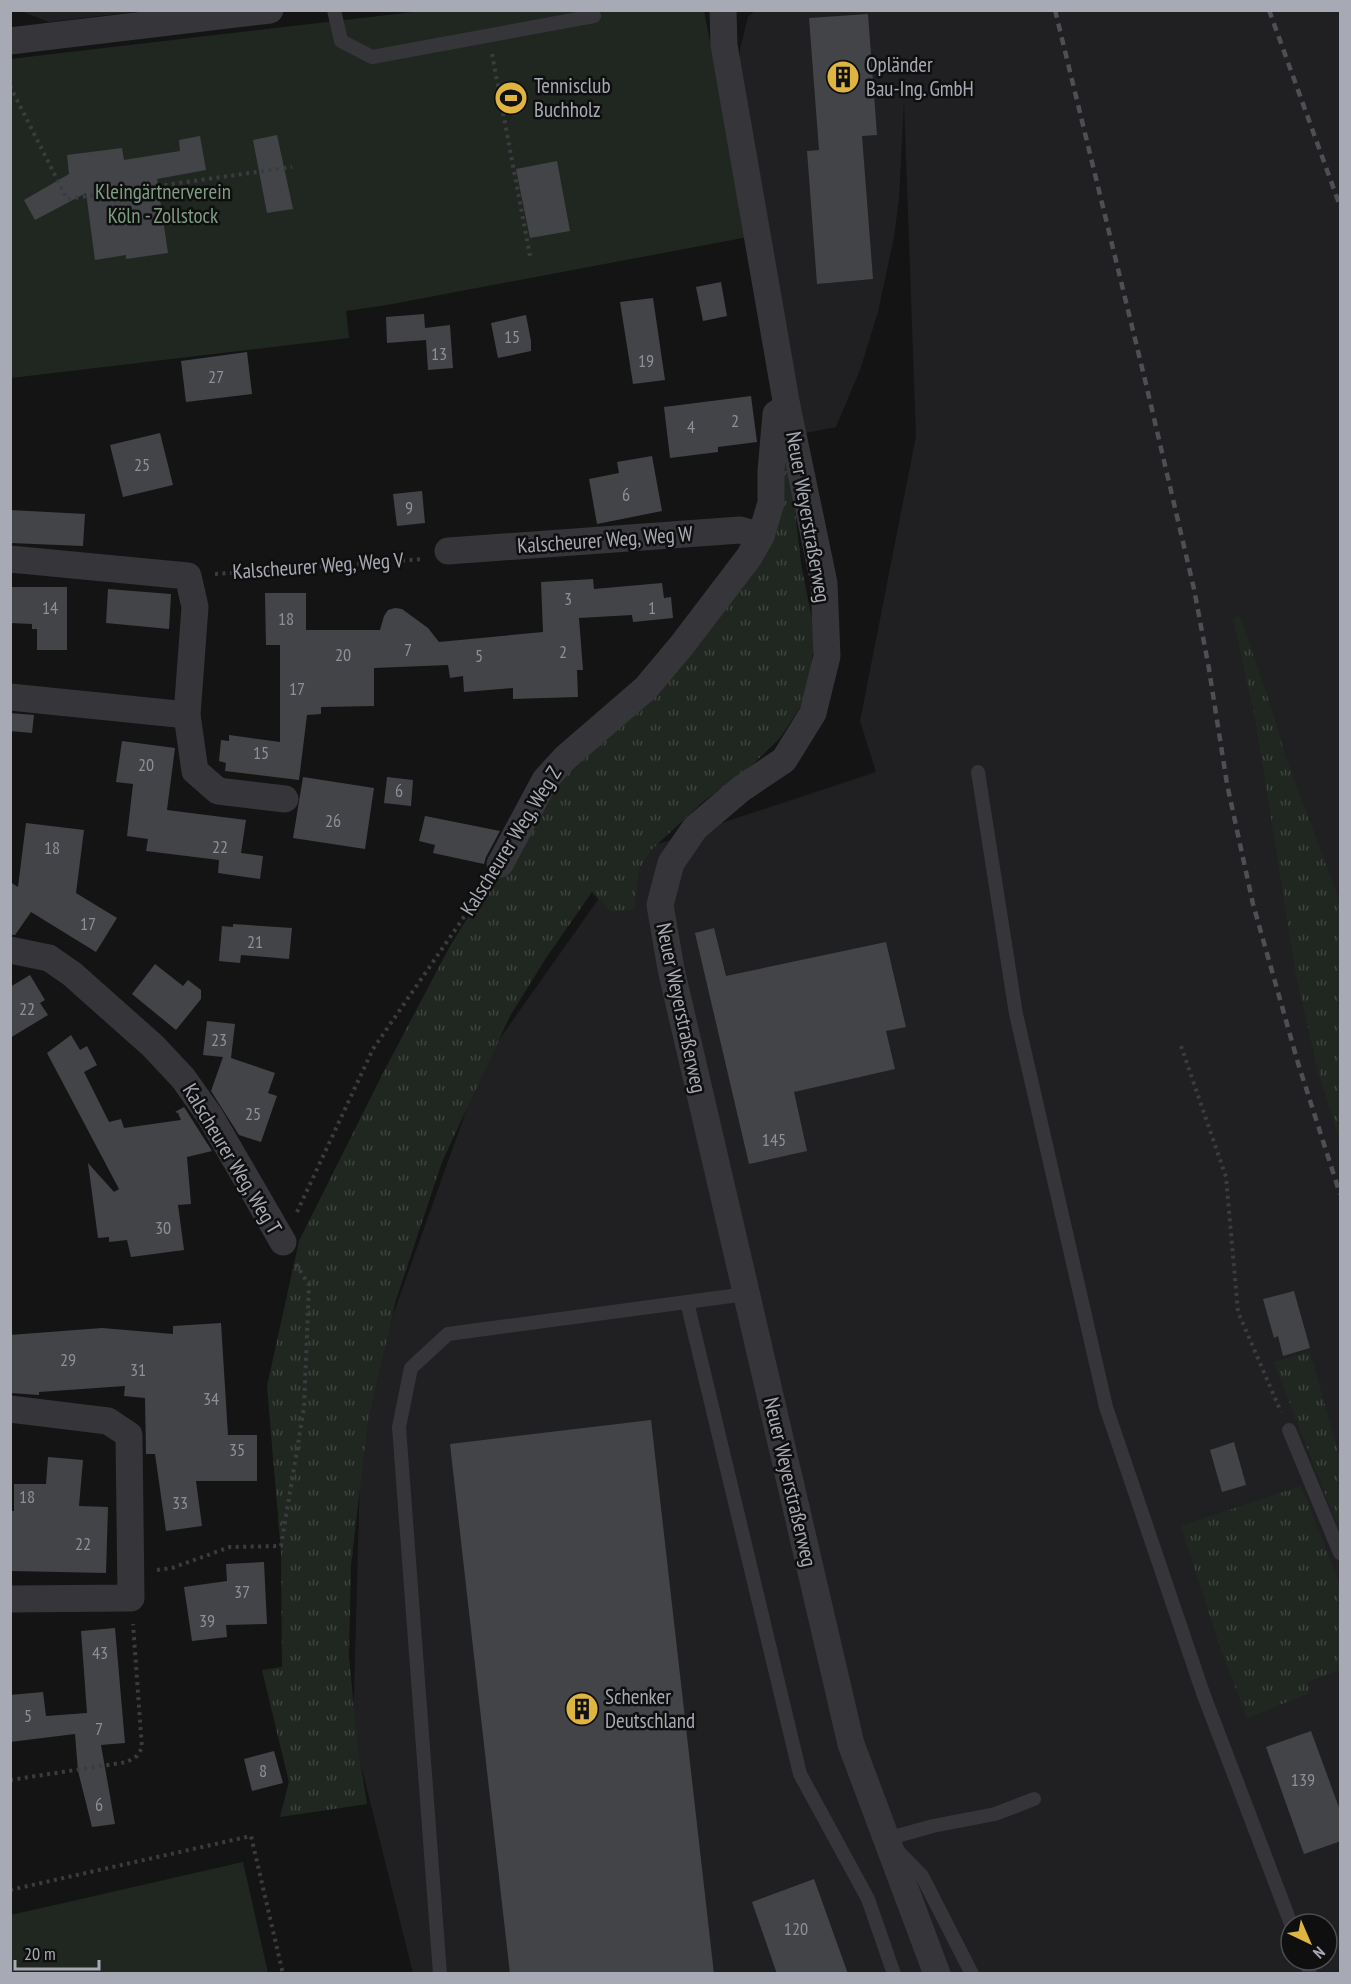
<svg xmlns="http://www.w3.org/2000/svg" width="1351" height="1984" viewBox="0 0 1351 1984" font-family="'PT Sans Narrow',sans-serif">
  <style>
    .built { fill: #202022; fill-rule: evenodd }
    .grass { fill: url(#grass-tufts) }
    .green { fill: #202721 }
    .building { fill: #434448 }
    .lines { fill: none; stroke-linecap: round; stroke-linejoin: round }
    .path { stroke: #3b3c40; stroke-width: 4; stroke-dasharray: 3 4.5; stroke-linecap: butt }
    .lane { stroke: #35353a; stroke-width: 14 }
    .street { stroke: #35353a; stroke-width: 27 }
    .rail { stroke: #4e4f54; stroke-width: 4.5; stroke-dasharray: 8 6; stroke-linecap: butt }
    .labels { text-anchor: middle; stroke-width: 5; stroke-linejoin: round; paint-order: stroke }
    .number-label { font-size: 18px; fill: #8e9099 }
    .poi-label { font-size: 21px; fill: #a7aab4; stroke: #0f0f10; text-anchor: start }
    .park-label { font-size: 21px; fill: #7f9d83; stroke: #0f0f10 }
    .street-label { font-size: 21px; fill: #a7aab4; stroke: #0f0f10 }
  </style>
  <defs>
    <pattern id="grass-tufts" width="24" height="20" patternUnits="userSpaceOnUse" patternTransform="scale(1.5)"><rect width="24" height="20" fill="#202721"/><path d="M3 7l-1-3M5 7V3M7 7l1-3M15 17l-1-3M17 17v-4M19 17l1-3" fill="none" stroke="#3e443f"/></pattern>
  </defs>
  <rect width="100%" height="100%" fill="#141415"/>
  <g class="built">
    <path d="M756,10L1340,11V1973H413L353,1733L362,1401L484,1061L631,853L876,772L860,721L916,436L904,102L899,199L894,237L878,312L860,370L836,427L806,433L740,88V50L748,17ZM1291,1924H1327V1960H1291Z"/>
    <polygon points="21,11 142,11 49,22"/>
  </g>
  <g class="grass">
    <polygon points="780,463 790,466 801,564 815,634 807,697 780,738 744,773 704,801 651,850 639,869 634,910 610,911 592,892 546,958 510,1016 442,1162 396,1300 368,1420 351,1565 349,1655 357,1742 367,1804 280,1817 289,1782 262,1670 282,1667 281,1552 267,1386 299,1241 382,1075 450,946 556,776 678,666 743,587 778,523"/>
    <polygon points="1240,616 1274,716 1285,755 1340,902 1340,1143 1317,1067 1296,975 1255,717 1233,618"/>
    <polygon points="1310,1352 1340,1458 1340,1533 1274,1362"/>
    <polygon points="1301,1486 1340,1585 1340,1670 1307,1682 1310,1693 1247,1718 1220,1647 1181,1526"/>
  </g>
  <g class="green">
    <polygon points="422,11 704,11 748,237 387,305 346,311 349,338 11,378 10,59"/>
    <polygon points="243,1862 268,1973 11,1973 11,1915"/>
  </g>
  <g class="building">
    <polygon points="868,14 877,135 862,136 873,279 817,284 807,151 819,150 809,18"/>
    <polygon points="277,135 293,209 267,213 253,140"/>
    <polygon points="200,136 206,170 157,179 168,253 126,259 126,255 95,260 86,193 35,220 24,200 69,174 67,155 122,148 124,160 180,151 179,140"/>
    <polygon points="557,161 570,231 530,238 516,169"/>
    <polygon points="721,282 727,316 703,321 696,287"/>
    <polygon points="653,298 665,380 633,384 620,302"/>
    <polygon points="424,314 425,328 450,325 453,368 428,370 426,340 387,343 386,317"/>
    <polygon points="526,315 531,341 531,351 498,358 491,323"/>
    <polygon points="247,352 252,394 186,402 181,361"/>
    <polygon points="751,396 757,442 718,447 718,452 670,458 664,407"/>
    <polygon points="160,433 173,485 123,497 110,445"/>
    <polygon points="652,456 662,511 597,524 589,479 619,473 617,462"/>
    <polygon points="422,491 425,523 397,526 393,494"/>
    <polygon points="10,510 85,514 83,546 10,543"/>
    <polygon points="593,579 594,589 662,583 664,598 671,597 673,618 633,622 632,615 579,618 583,670 577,670 578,697 513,699 513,688 464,692 463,676 450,678 448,665 374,668 374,706 321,707 321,714 307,715 299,780 225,771 226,763 219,761 221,740 229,741 229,735 280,742 280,645 266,645 265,593 306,593 306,630 380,630 384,616 388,610 395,608 402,609 428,628 439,642 543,632 541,582"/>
    <polygon points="10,587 67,587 67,650 37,650 37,629 32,629 32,624 10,623"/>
    <polygon points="108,589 171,594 169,629 106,623"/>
    <polygon points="10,713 34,715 32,733 10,731"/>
    <polygon points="122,741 175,748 167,810 246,820 241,853 263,856 260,879 218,873 219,860 146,851 148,839 127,836 133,784 116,782"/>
    <polygon points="303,777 374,788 365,849 293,838"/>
    <polygon points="387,777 413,780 411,806 384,803"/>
    <polygon points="425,816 500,831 486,857 484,864 433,853 435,845 419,841"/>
    <polygon points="26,823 84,830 76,893 117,918 96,952 31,912 15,935 10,935 10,882 18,887"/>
    <polygon points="233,924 292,928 289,959 241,955 240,963 219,961 222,926 233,927"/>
    <polygon points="714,928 726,976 886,942 906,1027 886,1031 895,1069 794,1092 807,1151 749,1164 695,933"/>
    <polygon points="155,964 183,986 188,980 201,990 201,999 176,1030 132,994"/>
    <polygon points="30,975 45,1000 40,1003 48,1015 10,1038 10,987"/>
    <polygon points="207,1021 235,1024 231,1058 275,1073 268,1093 277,1096 261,1142 239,1135 211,1091 223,1057 203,1055"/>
    <polygon points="71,1035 80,1050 87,1046 97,1065 84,1072 109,1122 121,1119 124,1128 181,1120 178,1113 175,1112 184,1107 212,1151 187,1157 191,1204 178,1205 184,1250 131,1257 127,1240 109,1242 109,1237 98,1238 88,1163 114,1192 119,1189 47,1053"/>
    <polygon points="1294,1291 1310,1348 1283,1356 1278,1336 1274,1338 1263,1299"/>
    <polygon points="221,1323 228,1435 257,1435 257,1481 196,1481 202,1526 166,1531 155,1454 146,1454 145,1398 124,1396 125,1386 39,1392 39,1395 10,1393 10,1335 102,1328 173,1334 173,1326"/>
    <polygon points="651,1420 714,1974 510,1974 450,1444"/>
    <polygon points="1234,1442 1246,1485 1222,1492 1210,1450"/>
    <polygon points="48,1457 83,1460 79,1506 108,1507 106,1573 10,1571 10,1511 14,1511 14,1484 46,1484"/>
    <polygon points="264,1562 267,1624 226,1625 227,1637 192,1641 184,1587 227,1581 226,1564"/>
    <polygon points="115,1628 125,1743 101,1745 115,1824 92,1827 78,1771 75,1734 10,1742 10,1695 43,1692 46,1716 87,1713 81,1631"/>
    <polygon points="1311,1731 1341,1813 1341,1841 1304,1854 1266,1747"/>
    <polygon points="274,1751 283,1783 252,1791 244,1759"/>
    <polygon points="814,1879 848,1974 777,1974 752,1902"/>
  </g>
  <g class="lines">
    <g class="path">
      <polyline points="492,54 530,256"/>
      <polyline points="10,86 67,199 292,167"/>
      <polyline points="215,574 423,559"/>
      <polyline points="1181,1046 1226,1177 1238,1312 1281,1412"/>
      <polyline points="297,1212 373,1049 486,885"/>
      <polyline points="157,1570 172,1568 230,1547 281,1546 304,1408 309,1285 296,1264"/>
      <polyline points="10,1780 127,1762 137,1756 142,1748 133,1624"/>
      <polyline points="10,1890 251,1836 283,1974"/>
    </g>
    <g class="lane">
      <polyline points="334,10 341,41 372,57 594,16"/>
      <polyline points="978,772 1016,1014 1106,1407 1203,1693 1291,1924"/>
      <polyline points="687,1302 800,1774 868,1899 894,1974"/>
      <polyline points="1289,1430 1340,1553"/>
      <polyline points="1305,1960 1310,1974"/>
      <polyline points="440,1974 399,1427 411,1368 448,1334 746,1294"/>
      <polyline points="972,1974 922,1876 886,1839 933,1826 995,1814 1034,1799"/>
    </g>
    <g class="street">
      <polyline points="723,10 724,45 787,406 824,583 827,656 813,713 784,760 741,789 695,828 671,863 660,905 671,969 851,1744 937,1974"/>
      <polyline points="10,41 270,10"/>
      <polyline points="448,551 740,530 761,536"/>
      <polyline points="10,559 188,576 195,607 187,715 195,771 218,791 285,799"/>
      <polyline points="10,697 187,715"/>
      <polyline points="500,864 545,780 565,758 646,688 682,645 749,557 761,536 771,503 771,471 776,414 787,406"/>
      <polyline points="10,950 49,958 72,974 153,1046 183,1078 210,1116 283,1242"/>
      <polyline points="10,1409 108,1421 129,1435 131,1598 10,1599"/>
    </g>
    <g class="rail">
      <polyline points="1055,10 1146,384 1194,589 1209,669 1227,784 1253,904 1298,1063 1340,1194"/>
      <polyline points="1269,10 1340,206"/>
    </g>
  </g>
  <defs>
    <g id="building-disc" transform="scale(1.725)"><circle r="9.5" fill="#dfb541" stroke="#0f0f10"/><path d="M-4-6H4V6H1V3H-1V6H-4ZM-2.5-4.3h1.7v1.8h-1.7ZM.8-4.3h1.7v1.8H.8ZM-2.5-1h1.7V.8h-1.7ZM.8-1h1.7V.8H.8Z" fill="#111"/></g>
    <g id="stadium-disc" transform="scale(1.725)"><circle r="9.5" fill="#dfb541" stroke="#0f0f10"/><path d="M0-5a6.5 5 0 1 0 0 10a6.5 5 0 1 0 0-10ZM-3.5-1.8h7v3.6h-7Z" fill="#111"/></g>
  </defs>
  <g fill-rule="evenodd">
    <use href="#building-disc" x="843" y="77"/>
    <use href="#stadium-disc" x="511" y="98"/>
    <use href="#building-disc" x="582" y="1709"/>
  </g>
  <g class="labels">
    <g class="number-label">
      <text x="512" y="343">15</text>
      <text x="439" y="360">13</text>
      <text x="646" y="367">19</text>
      <text x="216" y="383">27</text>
      <text x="735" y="427">2</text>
      <text x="691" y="433">4</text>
      <text x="142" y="471">25</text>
      <text x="626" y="501">6</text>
      <text x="409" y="514">9</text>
      <text x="568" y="605">3</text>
      <text x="50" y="614">14</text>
      <text x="652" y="614">1</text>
      <text x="286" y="625">18</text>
      <text x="408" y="656">7</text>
      <text x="563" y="658">2</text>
      <text x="343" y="661">20</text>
      <text x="479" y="662">5</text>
      <text x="297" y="695">17</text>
      <text x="261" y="759">15</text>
      <text x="146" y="771">20</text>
      <text x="399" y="797">6</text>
      <text x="333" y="827">26</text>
      <text x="220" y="853">22</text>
      <text x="52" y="854">18</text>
      <text x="88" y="930">17</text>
      <text x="255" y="948">21</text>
      <text x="27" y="1015">22</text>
      <text x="219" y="1046">23</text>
      <text x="253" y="1120">25</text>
      <text x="774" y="1146">145</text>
      <text x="163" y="1234">30</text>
      <text x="68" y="1366">29</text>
      <text x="138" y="1376">31</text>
      <text x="211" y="1405">34</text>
      <text x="237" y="1456">35</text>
      <text x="27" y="1503">18</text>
      <text x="180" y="1509">33</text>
      <text x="83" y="1550">22</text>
      <text x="242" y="1598">37</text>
      <text x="207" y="1627">39</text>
      <text x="100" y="1659">43</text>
      <text x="28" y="1722">5</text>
      <text x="99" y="1735">7</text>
      <text x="263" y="1777">8</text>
      <text x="1303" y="1786">139</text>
      <text x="99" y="1811">6</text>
      <text x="796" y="1935">120</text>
    </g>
    <g class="poi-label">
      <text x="866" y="72">Opländer<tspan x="866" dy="24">Bau-Ing. GmbH</tspan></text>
      <text x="534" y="93">Tennisclub<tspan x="534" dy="24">Buchholz</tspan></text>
      <text x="605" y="1704">Schenker<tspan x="605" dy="24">Deutschland</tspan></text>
    </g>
    <g class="park-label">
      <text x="163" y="199">Kleingärtnerverein<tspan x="163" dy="24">Köln - Zollstock</tspan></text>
    </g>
    <g class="street-label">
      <text transform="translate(808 517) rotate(80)" y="7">Neuer Weyerstraßerweg</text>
      <text transform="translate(605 540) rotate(-4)" y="7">Kalscheurer Weg, Weg W</text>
      <text transform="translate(318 566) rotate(-4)" y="7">Kalscheurer Weg, Weg V</text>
      <text transform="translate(511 841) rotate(-58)" y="7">Kalscheurer Weg, Weg Z</text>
      <text transform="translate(681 1008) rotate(78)" y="7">Neuer Weyerstraßerweg</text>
      <text transform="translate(232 1159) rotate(59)" y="7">Kalscheurer Weg, Weg T</text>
      <text transform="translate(790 1482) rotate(77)" y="7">Neuer Weyerstraßerweg</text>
    </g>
  </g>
  <rect width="1351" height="1984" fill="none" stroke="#a7aab4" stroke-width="24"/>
  <g transform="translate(1309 1942) rotate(136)"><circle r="28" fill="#0f0f10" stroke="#4c4d52" stroke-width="1.5"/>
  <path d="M0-4.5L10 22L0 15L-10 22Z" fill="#dfb541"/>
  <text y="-9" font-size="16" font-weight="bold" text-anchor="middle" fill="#a7aab4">N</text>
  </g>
  <path d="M15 1960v9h84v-9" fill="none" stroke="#a7aab4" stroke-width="3"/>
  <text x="24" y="1960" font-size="18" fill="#a7aab4" stroke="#0f0f10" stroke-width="4.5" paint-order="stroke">20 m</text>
</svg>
